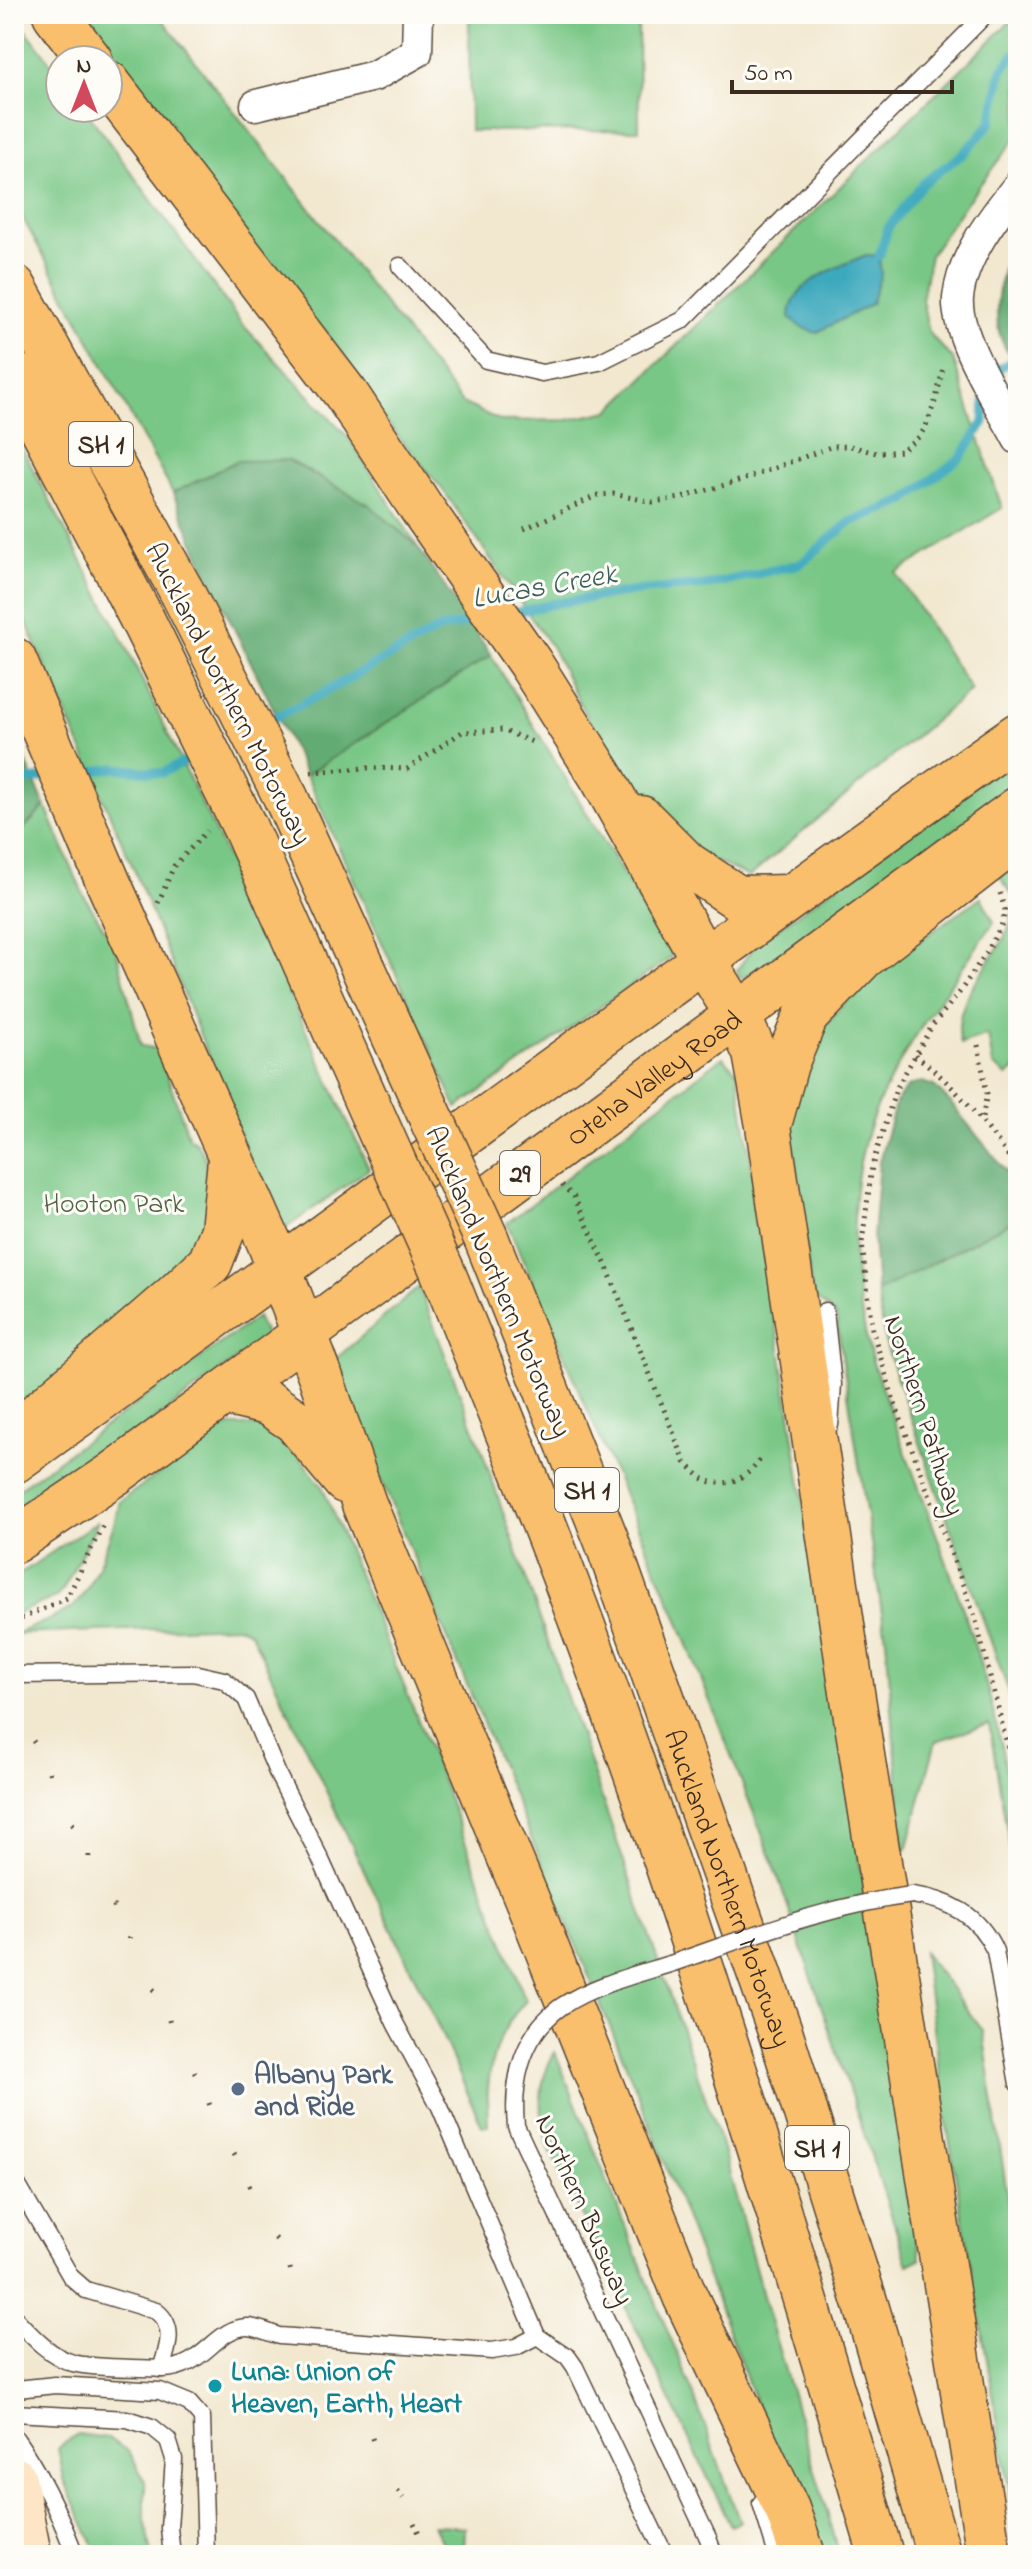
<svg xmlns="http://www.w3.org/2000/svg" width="1032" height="2569" viewBox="0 0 1032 2569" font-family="'Indie Flower',sans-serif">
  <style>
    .green { fill: #79c786; stroke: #5a7852; stroke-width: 2 }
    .forest { fill: #62ac73; stroke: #4e6b48; stroke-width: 2 }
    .water { fill: #3ea9bd; stroke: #3c6a6e; stroke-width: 2 }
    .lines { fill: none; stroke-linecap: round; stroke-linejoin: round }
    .stream { stroke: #3ea9bd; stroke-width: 9 }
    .lane-casing { stroke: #564639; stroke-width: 19 }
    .street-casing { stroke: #564639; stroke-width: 33 }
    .secondary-casing { stroke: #564639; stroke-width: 47 }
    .primary-casing { stroke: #564639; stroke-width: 47 }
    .highway-casing { stroke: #564639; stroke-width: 47 }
    .path { stroke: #564639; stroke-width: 5; stroke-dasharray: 2 6; stroke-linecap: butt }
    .lane { stroke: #fff; stroke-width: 16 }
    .street { stroke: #fff; stroke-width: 30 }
    .secondary { stroke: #fde5c5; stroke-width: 44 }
    .primary { stroke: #f9bf6d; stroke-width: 44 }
    .highway { stroke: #f9bf6d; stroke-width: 44 }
    .lane-bridge-casing { stroke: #564639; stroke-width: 19; stroke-linecap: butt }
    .highway-bridge-casing { stroke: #564639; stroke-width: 47; stroke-linecap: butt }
    .lane-bridge { stroke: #fff; stroke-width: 16 }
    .highway-bridge { stroke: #f9bf6d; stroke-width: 44 }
    .service-dot { fill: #5c6f8a; stroke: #fdfcf7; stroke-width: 3 }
    .culture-dot { fill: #0f9aa8; stroke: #fdfcf7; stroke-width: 3 }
    .labels { text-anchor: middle; stroke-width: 6; stroke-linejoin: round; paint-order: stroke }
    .shield { fill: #fdfcf7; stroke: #75695f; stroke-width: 2 }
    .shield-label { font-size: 26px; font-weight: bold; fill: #3b2a1e }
    .street-label { font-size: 28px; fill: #3b2a1e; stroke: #fdfcf7 }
    .park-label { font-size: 28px; fill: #516142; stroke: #fdfcf7 }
    .service-label { font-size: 28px; font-weight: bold; fill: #4e5e75; stroke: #fdfcf7; text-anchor: start }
    .culture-label { font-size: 28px; font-weight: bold; fill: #0d838f; stroke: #fdfcf7; text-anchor: start }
    .water-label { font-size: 30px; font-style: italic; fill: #3c5d5e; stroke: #fdfcf7 }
  </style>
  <rect width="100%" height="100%" fill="#fdfcf7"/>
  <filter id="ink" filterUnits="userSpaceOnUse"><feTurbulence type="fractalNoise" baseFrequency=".0125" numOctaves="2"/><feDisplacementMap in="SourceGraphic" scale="16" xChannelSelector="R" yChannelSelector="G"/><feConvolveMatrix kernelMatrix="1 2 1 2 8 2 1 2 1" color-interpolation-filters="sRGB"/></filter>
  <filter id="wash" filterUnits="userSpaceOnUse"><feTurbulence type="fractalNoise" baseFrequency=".006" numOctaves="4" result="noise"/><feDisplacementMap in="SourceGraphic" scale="32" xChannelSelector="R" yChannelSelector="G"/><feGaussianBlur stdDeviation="1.8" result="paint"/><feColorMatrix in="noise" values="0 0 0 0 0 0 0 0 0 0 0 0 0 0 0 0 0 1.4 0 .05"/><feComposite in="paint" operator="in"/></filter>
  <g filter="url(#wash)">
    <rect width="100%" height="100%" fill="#f2e8d0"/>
    <g class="green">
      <polygon points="14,14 60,75 60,108 84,108 242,324 348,437 417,546 368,504 237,461 173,493 14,202"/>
      <polygon points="71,14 158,14 462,403 501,421 567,420 609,411 1018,14 1018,135 963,207 930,255 922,300 929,333 953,359 1002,508 896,573 971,690 749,877 691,850 639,792 591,726 552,648 443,490 369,401"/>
      <polygon points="469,14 638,14 639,130 470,131"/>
      <polygon points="14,433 120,634 222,846 369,1169 279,1233 135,872 14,594"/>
      <polygon points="491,655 673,956 457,1108 306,775"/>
      <polygon points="1018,754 1018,783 758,973 740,978 737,970 755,945"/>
      <path d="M45,806L83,894L115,946L141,1046L158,1049L189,1138C218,1152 208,1218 208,1247L14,1426V839Z"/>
      <path d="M1018,862V1067L1007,1076L993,1065L988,1035L961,1044C949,1002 992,966 1008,930C1012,921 1014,910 1016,900L1000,877Z"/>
      <path d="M981,897L994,922C955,979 911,1035 881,1098C843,1177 849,1280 873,1363C933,1537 1018,1708 1018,1896L989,1724L936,1741L908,1846L904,1851L886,1639L836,1316L812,1295L791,1130C792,1108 792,1082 802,1063C838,988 917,944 981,897Z"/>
      <polygon points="723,1057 737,1072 897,2103 920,2259 908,2265 773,1862 678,1620 507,1223"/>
      <polygon points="1018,1218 1018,1738 1009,1692 894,1370 885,1341 877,1292"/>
      <polygon points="419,1287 481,1448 722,2146 766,2307 840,2555 814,2555 637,2091 332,1362"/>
      <polygon points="257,1317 266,1337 14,1524 14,1492"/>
      <path d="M227,1426H259L291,1447L322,1486L429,1747L526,2001C491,2037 485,2078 488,2126H482L439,2028L251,1633L238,1626L15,1634C33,1626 55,1619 72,1607C92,1593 115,1525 120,1501Z"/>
      <polygon points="98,1521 63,1590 56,1597 14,1615 14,1578"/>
      <polygon points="923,1952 983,2031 1018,2269 1018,2541 944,2109"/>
      <path d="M555,2052L695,2399L740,2522L731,2526L548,2146C539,2113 536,2083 555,2052Z"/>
      <polygon points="78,2434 107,2438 129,2452 145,2481 145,2519 152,2555 98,2555 64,2479 58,2448"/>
      <polygon points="433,2525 465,2527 464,2549 475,2550 474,2555 448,2555"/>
    </g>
    <g class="forest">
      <path d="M1018,236V367C1013,360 1007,353 1004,345C989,316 1001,262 1018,236Z"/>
      <polygon points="288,460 368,504 417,546 491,655 306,775 208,575 173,493 237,461"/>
      <polygon points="14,734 45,806 14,839"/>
      <polygon points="922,1082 934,1086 949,1101 1018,1186 1018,1218 877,1292 873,1237 879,1162 896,1102 907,1087"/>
    </g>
    <path class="water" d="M866,255L879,256L881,274L871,304L816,333L799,326L790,317C790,281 839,267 866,255Z"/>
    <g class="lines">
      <g class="stream">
        <polyline points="879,256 888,228 923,183 964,153 991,123 1002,70 1018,50"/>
        <polyline points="993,382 999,369 1018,356"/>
        <polyline points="512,613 557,603 644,590 708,585 800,564 850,522 904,501 961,457 984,422 985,399"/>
        <polyline points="262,724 319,695 439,629 486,619"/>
        <polyline points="74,774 115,768 162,773 198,755"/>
        <polyline points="14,782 51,777"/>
      </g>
    </g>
  </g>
  <g filter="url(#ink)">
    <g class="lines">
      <g class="lane-casing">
        <g id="lane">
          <polyline points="400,266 486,360 542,373 599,362 683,320 986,14"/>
          <polyline points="825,1311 833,1384 830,1425"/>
          <polyline points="14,1675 193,1673 224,1680 246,1699 279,1777 320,1858 395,2023 440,2107 537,2336 568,2357 575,2367 665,2555"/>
          <path d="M912,1895C950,1900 979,1915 995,1951L1018,2084"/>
          <path d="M14,2179L71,2277L86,2290L156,2311C176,2326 168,2348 161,2369C136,2367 96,2369 73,2363C49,2356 30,2334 14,2317"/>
          <path d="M161,2369C204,2370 215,2326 249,2327C259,2328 270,2333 279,2336L492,2351L516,2347L537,2336"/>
          <polyline points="14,2391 17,2389 55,2385 160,2391 189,2403 202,2418 206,2555"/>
          <polyline points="14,2413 127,2419 152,2427 168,2440 174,2459 169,2528 172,2555"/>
          <path d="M14,2436C40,2473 59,2512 75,2555"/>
          <polyline points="761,2503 777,2555"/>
          <polyline points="708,2538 714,2555"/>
        </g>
      </g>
      <g class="street-casing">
        <g id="street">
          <polyline points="256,105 374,76 417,52 418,14"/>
          <path d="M1018,186C993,217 962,257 958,298C955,337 1000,405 1018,439"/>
        </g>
      </g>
      <g class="secondary-casing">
        <polyline id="secondary" points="14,2479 29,2555"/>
      </g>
      <g class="primary-casing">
        <g id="primary">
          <path d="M14,1461C350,1221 680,973 1018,735"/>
          <path id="s1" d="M14,1541L114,1474L1018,809"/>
        </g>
      </g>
      <g class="highway-casing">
        <g id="highway">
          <polyline points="55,14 90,60"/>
          <polyline points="108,83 346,394 420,506 530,663 603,779 704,961 737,1014 755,1053 768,1126 852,1692 989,2555"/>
          <polyline points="14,287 182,592"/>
          <polyline points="14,374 142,619"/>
          <polyline points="14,660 109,884 269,1242 320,1375 364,1504 533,1914 685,2296 787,2509 803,2555"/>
          <polyline points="286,798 434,1124"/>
          <polyline points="641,818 687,864 738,898 787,897"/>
          <polyline points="245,828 390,1154"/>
          <polyline points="771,1118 786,1064 806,1016 863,957 1018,837"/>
          <path id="s2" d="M486,1238L606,1539L781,2034L866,2305L939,2555"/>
          <path d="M442,1270C482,1370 523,1468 561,1568C684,1891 784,2224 881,2555"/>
          <polyline points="225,1393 268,1403 295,1421 345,1481"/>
          <polyline points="14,1435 175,1296 210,1263 223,1230 230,1160"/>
        </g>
      </g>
      <g class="path">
        <polyline points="524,529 598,495 613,494 653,502 681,498 748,478 833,446 850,446 876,453 902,451 920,436 926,426 936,399 944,365"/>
        <polyline points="311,772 364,768 407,769 462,732 502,730 535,743"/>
        <polyline points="1000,893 1005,910 1003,922 988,950 959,993 932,1026 896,1089 872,1166 862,1243 872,1329 894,1401 975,1617 1018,1787"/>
        <polyline points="158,903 174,866 207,831"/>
        <polyline points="978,1045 987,1094 982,1118"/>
        <path d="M915,1055C957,1086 987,1127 1018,1169"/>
        <path d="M562,1185L574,1197L606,1265L685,1462C690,1467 698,1476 704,1479C726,1490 748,1477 760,1460"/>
        <polyline points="14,1622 67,1598 103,1525"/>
        <polyline points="33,1741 36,1745"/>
        <polyline points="49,1772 50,1776"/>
        <polyline points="72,1823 76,1827"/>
        <polyline points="89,1855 89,1859"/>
        <polyline points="113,1906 118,1910"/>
        <polyline points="129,1937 129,1941"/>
        <polyline points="153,1989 157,1993"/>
        <polyline points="169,2020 170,2024"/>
        <polyline points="194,2072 197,2076"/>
        <polyline points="209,2103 210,2106"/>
        <polyline points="234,2154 237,2159"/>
        <polyline points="249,2185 251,2189"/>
        <polyline points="275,2238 278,2241"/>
        <polyline points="290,2268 291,2272"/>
        <polyline points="356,2407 361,2412"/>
        <polyline points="372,2438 374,2444"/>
        <polyline points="398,2491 403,2498"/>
        <polyline points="414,2523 419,2533"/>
      </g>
      <use href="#lane" class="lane"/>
      <use href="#street" class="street"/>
      <use href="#secondary" class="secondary"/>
      <use href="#primary" class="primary"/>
      <use href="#highway" class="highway"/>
      <g class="lane-bridge-casing">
        <path id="lane-bridge" d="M708,2538L516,2126C513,2094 517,2060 536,2032C541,2024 553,2012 562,2006C595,1984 639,1974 676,1962C754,1935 830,1905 912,1895"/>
      </g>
      <g class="highway-bridge-casing">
        <g id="highway-bridge">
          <polyline points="182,592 286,798"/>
          <polyline points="142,619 245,828"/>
          <polyline points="434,1124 486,1238"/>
          <polyline points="390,1154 442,1270"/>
        </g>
      </g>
      <use href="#lane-bridge" class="lane-bridge"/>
      <use href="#highway-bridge" class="highway-bridge"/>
    </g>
  </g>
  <circle class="service-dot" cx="238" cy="2089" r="8"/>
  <circle class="culture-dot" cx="215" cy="2386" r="8"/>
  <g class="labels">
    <g class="shield">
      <rect x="69" y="422" width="64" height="44" rx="6"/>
      <rect x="500" y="1151" width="40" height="44" rx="6"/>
      <rect x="555" y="1468" width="64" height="44" rx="6"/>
      <rect x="785" y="2126" width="64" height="44" rx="6"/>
    </g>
    <g class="shield-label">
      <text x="101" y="453">SH 1</text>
      <text x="520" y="1182">29</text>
      <text x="587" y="1499">SH 1</text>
      <text x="817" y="2157">SH 1</text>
    </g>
    <g class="street-label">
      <text transform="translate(230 693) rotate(63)" y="10">Auckland Northern Motorway</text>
      <text dy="10" stroke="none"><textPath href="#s1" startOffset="790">Oteha Valley Road</textPath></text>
      <text transform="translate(500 1281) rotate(67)" y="10">Auckland Northern Motorway</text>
      <text transform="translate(926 1415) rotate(72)" y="10">Northern Pathway</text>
      <text dy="10" stroke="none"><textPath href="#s2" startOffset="694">Auckland Northern Motorway</textPath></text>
      <text transform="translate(586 2209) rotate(66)" y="10">Northern Busway</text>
    </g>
    <g class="park-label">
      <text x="114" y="1212">Hooton Park</text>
    </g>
    <g class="service-label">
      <text x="254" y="2083">Albany Park<tspan x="254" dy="32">and Ride</tspan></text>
    </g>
    <g class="culture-label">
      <text x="231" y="2380">Luna: Union of<tspan x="231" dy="32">Heaven, Earth, Heart</tspan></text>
    </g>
    <g class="water-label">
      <text transform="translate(544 585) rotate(-10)" y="10">Lucas Creek</text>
    </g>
  </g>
  <rect width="1032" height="2569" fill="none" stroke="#fdfcf7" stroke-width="48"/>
  <g transform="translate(84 84)"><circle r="38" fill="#fdfcf7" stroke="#afa8a0" stroke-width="2"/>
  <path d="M0-6L14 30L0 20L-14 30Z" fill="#d1495b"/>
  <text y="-12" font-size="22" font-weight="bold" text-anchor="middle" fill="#3b2a1e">N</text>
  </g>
  <path d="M732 80v12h220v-12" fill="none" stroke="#3b2a1e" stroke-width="4"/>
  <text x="744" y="80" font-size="24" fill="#3b2a1e" stroke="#fdfcf7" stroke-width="6" paint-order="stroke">50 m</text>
</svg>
